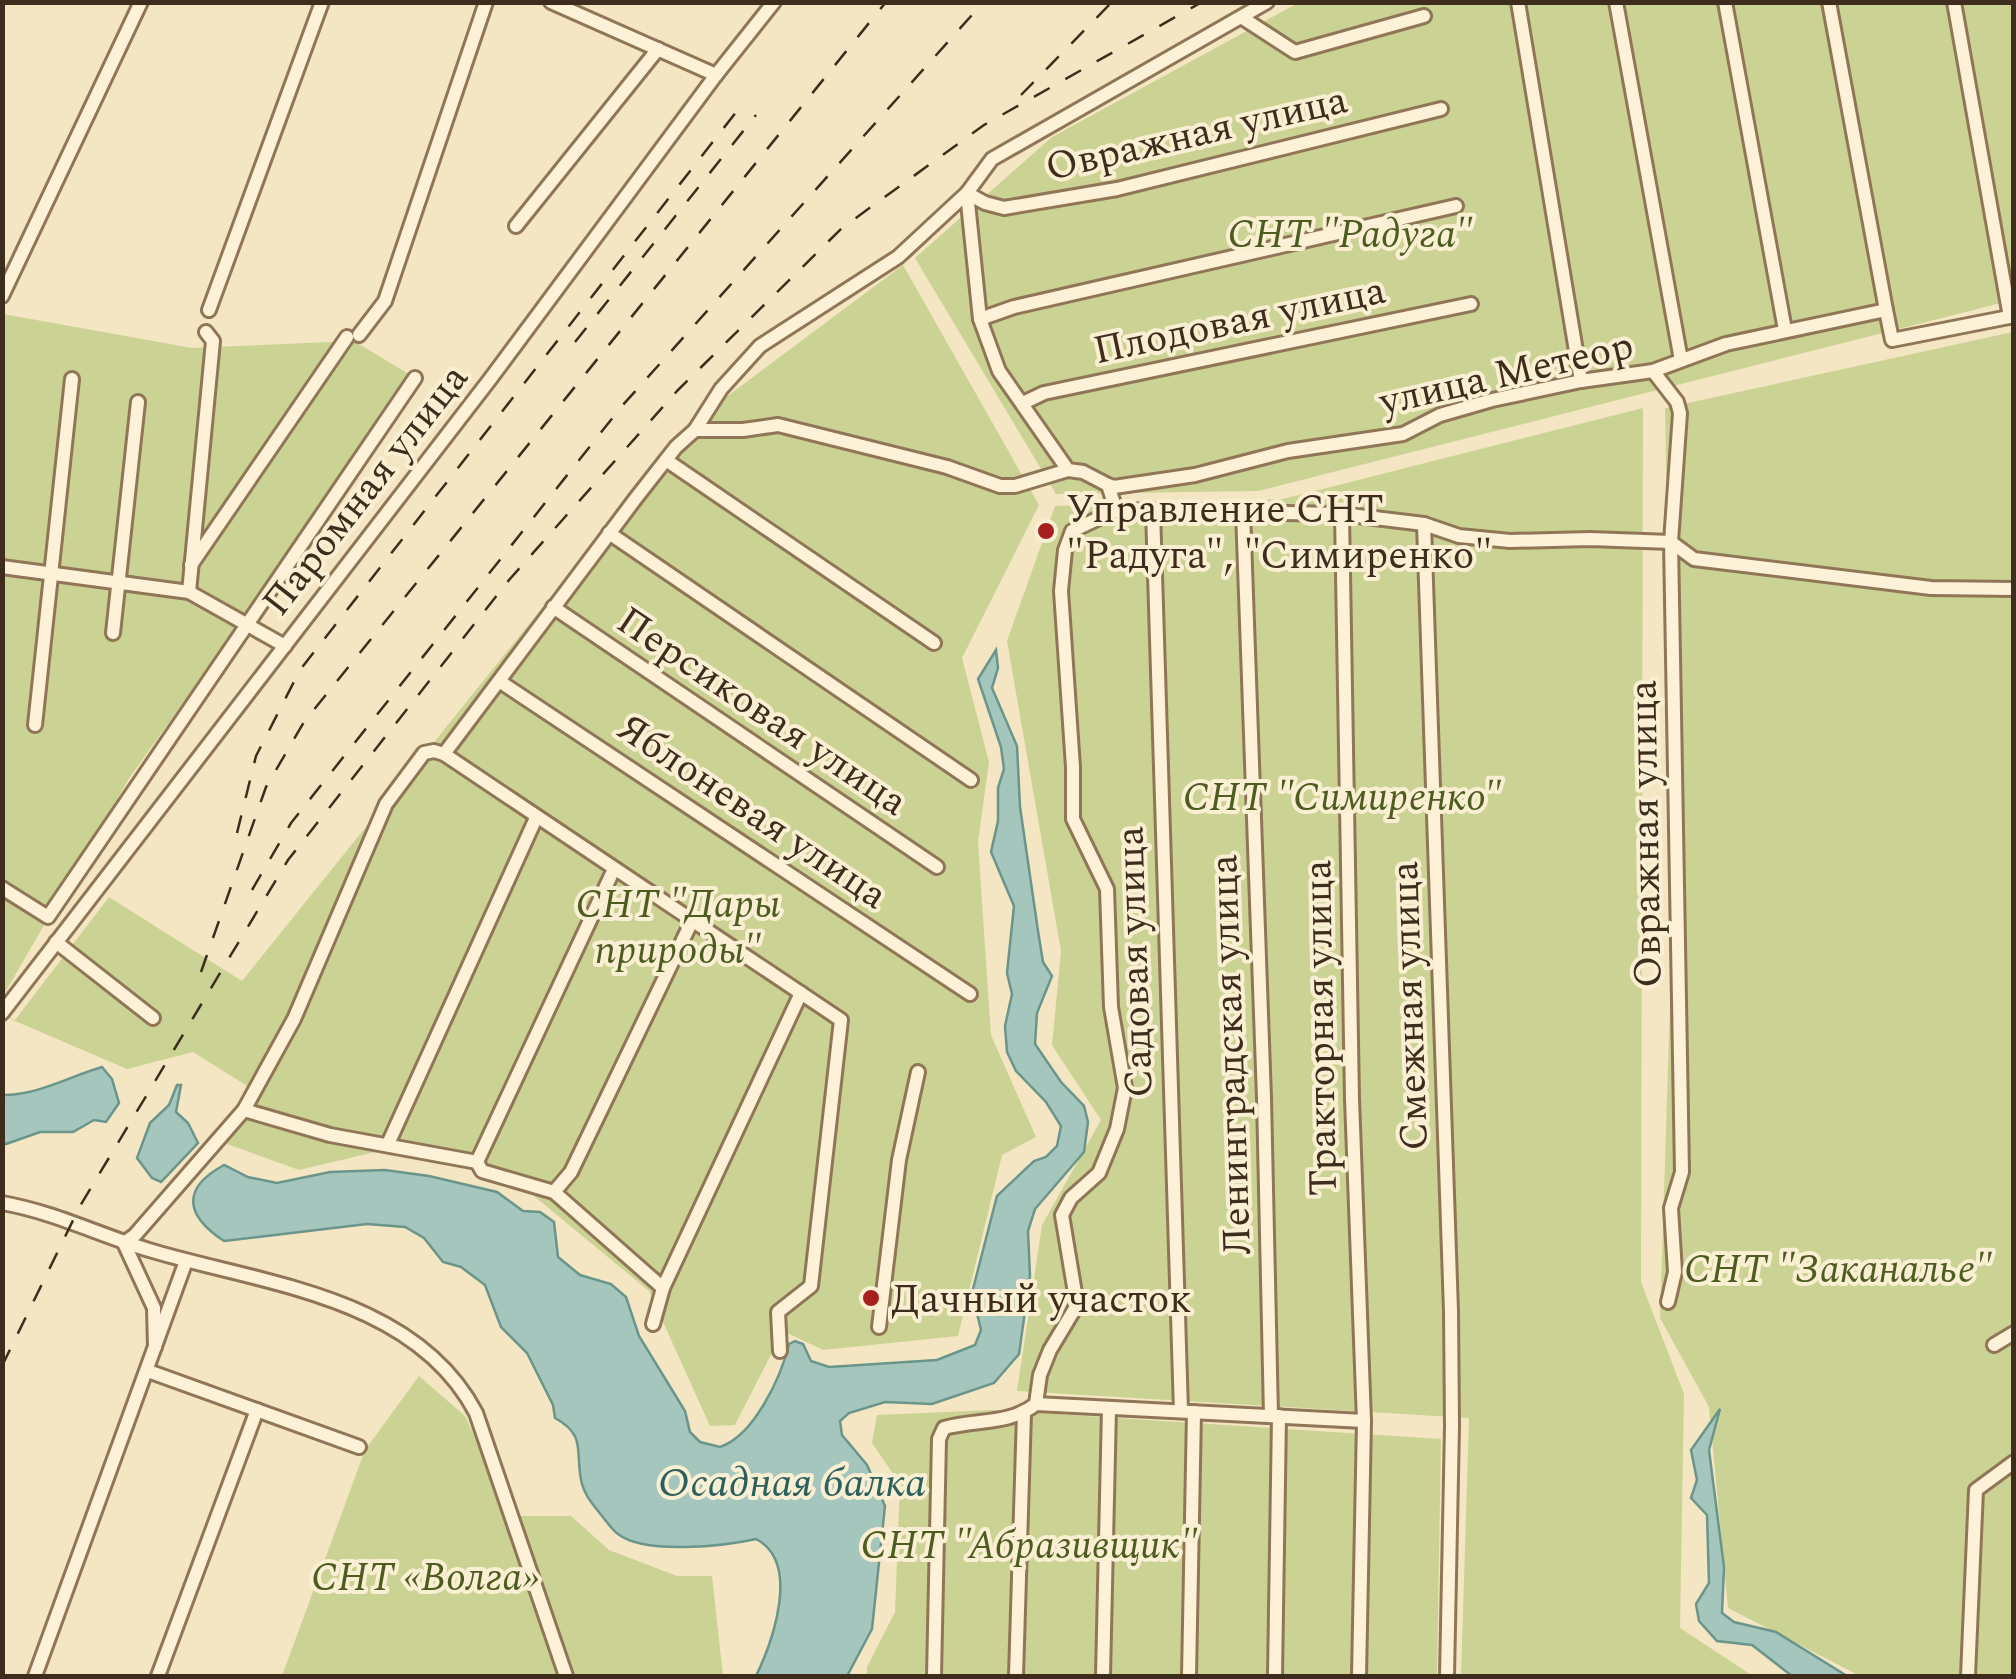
<svg xmlns="http://www.w3.org/2000/svg" width="2016" height="1679" viewBox="0 0 2016 1679" font-family="Spectral,serif">
  <style>
    .green { fill: #cbd394 }
    .water { fill: #a5c6bd; stroke: #6a958b; stroke-width: 2.5 }
    .lines { fill: none; stroke-linecap: round; stroke-linejoin: round }
    .minor-casing { stroke: #907656; stroke-width: 18 }
    .minor { stroke: #fdf2d7; stroke-width: 12 }
    .rail { stroke: #3e2d1c; stroke-width: 2.5; stroke-dasharray: 18 18; stroke-linecap: butt }
    .poi-dot { fill: #a7201e; stroke: #faefd3; stroke-width: 4 }
    .labels { text-anchor: middle; stroke-width: 8; stroke-linejoin: round; paint-order: stroke }
    .street-label { font-size: 40px; fill: #3e2d1c; stroke: #faefd3 }
    .park-label { font-size: 40px; font-style: italic; fill: #4d5d20; stroke: #faefd3 }
    .poi-label { font-size: 40px; fill: #3e2d1c; stroke: #faefd3; text-anchor: start }
    .water-label { font-size: 42px; font-style: italic; fill: #2a605d; stroke: #faefd3 }
  </style>
  <rect width="100%" height="100%" fill="#f4e6c2"/>
  <g class="green">
    <polygon points="1298,3 2013,3 2013,300 1258,491 1056,494 915,258 1052,137"/>
    <polygon points="903,265 1039,505 962,658 989,762 978,842 991,1035 1036,1137 1002,1155 958,1336 823,1350 783,1331 735,1425 710,1426 649,1291 523,1187 475,1165 388,1149 299,1170 227,1144 257,1092 193,1052 127,1069 15,1021 2,1014 15,1020 109,897 242,981 690,424"/>
    <polygon points="3,314 192,348 354,341 422,382 250,609 130,777 3,996"/>
    <polygon points="2013,332 2013,1676 1860,1676 1728,1608 1709,1407 1660,1318 1673,909 1665,408"/>
    <polygon points="1643,408 1641,1282 1684,1394 1680,1628 1753,1676 1461,1676 1469,1418 1017,1391 1042,1225 1101,1120 1052,1045 1061,951 1007,641 1055,506 1283,499"/>
    <polygon points="419,1376 465,1416 495,1480 506,1516 571,1516 609,1550 677,1576 712,1576 723,1676 282,1676 365,1450"/>
    <polygon points="992,1410 1441,1439 1437,1676 867,1676 867,1667 895,1612 900,1484 872,1443 877,1415"/>
  </g>
  <g class="water">
    <path d="M996,650L998,668L992,688L1017,746L1020,807L1038,931L1043,962L1052,976L1037,1013L1035,1044L1061,1082L1084,1106L1088,1122L1084,1152L1035,1209L1028,1231L1030,1276L1019,1354L994,1383L932,1404L885,1402L849,1413L840,1421L842,1435L867,1465L885,1506L872,1629L847,1676H756C773,1641 801,1562 756,1539C725,1546 645,1555 618,1534C611,1529 604,1518 598,1511C591,1502 585,1495 582,1484C574,1453 588,1436 555,1418L553,1405L527,1353L501,1327L485,1285L461,1267L443,1262L424,1238L405,1227L367,1224L224,1241C186,1216 180,1189 224,1165L248,1177L277,1183L330,1172L385,1170L429,1176L497,1192L523,1211L540,1212L554,1222L558,1257L580,1275L611,1284L626,1297L639,1336L685,1411L690,1432L700,1442L720,1447C754,1436 781,1377 789,1344L795,1341L803,1344L811,1361L829,1367L937,1360L975,1345L981,1330L972,1293L997,1196L1034,1161L1046,1157L1057,1146L1061,1126L1046,1102L1016,1071L1007,1052L1005,1026L1012,994L1007,973L1014,906L991,852L998,821V788L1004,769L1001,747L978,679Z"/>
    <path d="M102,1067L112,1079L119,1103L106,1122L94,1120L73,1132H40L6,1144L3,1142V1095C38,1095 68,1077 102,1067Z"/>
    <polygon points="177,1085 181,1085 176,1112 188,1123 198,1143 161,1182 152,1178 137,1158 150,1123 169,1105"/>
    <polygon points="1720,1409 1709,1450 1724,1567 1722,1613 1734,1622 1776,1632 1847,1676 1792,1676 1752,1645 1717,1641 1699,1621 1696,1604 1709,1583 1707,1515 1691,1498 1697,1480 1691,1450"/>
  </g>
  <g class="lines">
    <g class="minor-casing">
      <g id="minor">
        <polyline points="551,2 716,75"/>
        <polyline points="1518,2 1581,381"/>
        <polyline points="1616,2 1681,360"/>
        <polyline points="1725,2 1785,330"/>
        <polyline points="1829,2 1886,310"/>
        <polyline points="1954,2 2010,317"/>
        <polyline points="1241,17 1295,52 1424,16"/>
        <polyline points="516,226 658,49"/>
        <polyline points="2,296 141,2"/>
        <polyline points="209,310 322,2"/>
        <polyline points="980,319 1014,307 1456,206"/>
        <polyline points="359,335 385,301 486,2"/>
        <polyline points="1653,371 1677,402 1680,413 1671,542 1682,1172 1671,1208 1675,1272 1668,1302"/>
        <polyline points="1023,403 1044,393 1471,304"/>
        <polyline points="695,430 743,430 778,425 947,467 1000,486 1015,486 1068,470"/>
        <polyline points="666,460 934,643"/>
        <polyline points="1108,485 1114,487 1195,475 1288,451 1403,434 1440,415 1492,400 1581,381 1653,371 1726,344 1886,310 1892,340 2014,316"/>
        <polyline points="1116,510 1108,485 1083,472 1068,470 999,371 980,319 967,193 992,159 1267,2"/>
        <polyline points="1153,510 1181,1411"/>
        <polyline points="1243,511 1264,1098 1271,1416"/>
        <polyline points="1342,514 1352,1099 1364,1421 1359,1676"/>
        <polyline points="1424,524 1451,1311 1452,1426 1447,1676"/>
        <polyline points="609,533 971,780"/>
        <polyline points="191,565 347,337"/>
        <polyline points="2,567 189,592 285,646"/>
        <polyline points="189,592 213,341 206,332"/>
        <polyline points="553,607 937,867"/>
        <polyline points="113,633 138,402"/>
        <polyline points="499,681 970,994"/>
        <polyline points="35,725 72,379"/>
        <polyline points="444,754 841,1020 811,1286 778,1312 780,1351"/>
        <polyline points="2,888 48,917 415,378"/>
        <polyline points="56,942 153,1018"/>
        <polyline points="2,1013 491,378 716,75 774,2"/>
        <polyline points="244,1110 330,1135 477,1162 482,1171 554,1192 663,1288"/>
        <polyline points="388,1144 536,818"/>
        <polyline points="477,1162 614,869"/>
        <polyline points="554,1192 571,1172 692,921"/>
        <path d="M2,1203C54,1212 99,1235 149,1250C262,1284 415,1296 476,1413L566,1676"/>
        <polyline points="653,1324 663,1288 801,993"/>
        <polyline points="879,1327 899,1160 918,1072"/>
        <polyline points="1994,1345 2014,1333"/>
        <polyline points="155,1347 154,1308 124,1243 135,1235 244,1110 294,1019 386,804 424,753 434,751 444,754 636,498 676,447 695,430 721,389 760,346 898,257 967,193 985,203 1004,208 1117,189 1441,109"/>
        <polyline points="148,1371 359,1447"/>
        <polyline points="1036,1404 1364,1421"/>
        <polyline points="35,1676 186,1261"/>
        <polyline points="158,1676 257,1410"/>
        <path d="M934,1676L939,1439L944,1428C977,1419 1009,1425 1036,1404L1040,1375L1050,1350L1077,1305L1062,1215L1071,1198L1099,1173L1117,1129L1125,1088L1111,1007L1107,889L1073,819V767L1061,591L1065,550L1072,531L1116,510L1342,514L1424,524L1459,536L1510,541L1590,539L1671,542L1694,559L1931,588L2014,589"/>
        <polyline points="1016,1676 1024,1413"/>
        <polyline points="1103,1676 1109,1408"/>
        <polyline points="1189,1676 1194,1412"/>
        <polyline points="1275,1676 1279,1416"/>
        <polyline points="1968,1676 1976,1490 2014,1462"/>
      </g>
    </g>
    <use href="#minor" class="minor"/>
    <g class="rail">
      <polyline points="1021,95 1112,2"/>
      <polyline points="575,342 756,115"/>
      <polyline points="237,833 256,756 300,670 744,102"/>
      <polyline points="252,890 291,823 622,406 972,15"/>
      <polyline points="201,972 266,787 304,722 886,2"/>
      <polyline points="2,1366 80,1206 288,860 509,580 677,391 842,228 984,125 1202,2"/>
    </g>
  </g>
  <g class="poi-dot">
    <circle cx="1046" cy="531" r="10"/>
    <circle cx="871" cy="1298" r="10"/>
  </g>
  <g class="labels">
    <g class="street-label">
      <text transform="translate(1196 132) rotate(-13)" y="14">Овражная улица</text>
      <text transform="translate(1239 319) rotate(-12)" y="14">Плодовая улица</text>
      <text transform="translate(1506 372) rotate(-13)" y="14">улица Метеор</text>
      <text transform="translate(364 489) rotate(-52)" y="14">Паромная улица</text>
      <text transform="translate(763 710) rotate(34)" y="14">Персиковая улица</text>
      <text transform="translate(753 810) rotate(34)" y="14">Яблоневая улица</text>
      <text transform="translate(1644 834) rotate(-91)" y="14">Овражная улица</text>
      <text transform="translate(1133 962) rotate(-92)" y="14">Садовая улица</text>
      <text transform="translate(1408 1006) rotate(-92)" y="14">Смежная улица</text>
      <text transform="translate(1319 1028) rotate(-91)" y="14">Тракторная улица</text>
      <text transform="translate(1229 1055) rotate(-92)" y="14">Ленинградская улица</text>
    </g>
    <g class="park-label">
      <text x="1350" y="247">СНТ "Радуга"</text>
      <text x="1342" y="810">СНТ "Симиренко"</text>
      <text x="678" y="917">СНТ "Дары<tspan x="678" dy="46">природы"</tspan></text>
      <text x="1838" y="1282">СНТ "Заканалье"</text>
      <text x="1029" y="1558">СНТ "Абразивщик"</text>
      <text x="425" y="1590">СНТ «Волга»</text>
    </g>
    <g class="poi-label">
      <text x="1066" y="522">Управление СНТ<tspan x="1066" dy="46">"Радуга", "Симиренко"</tspan></text>
      <text x="891" y="1312">Дачный участок</text>
    </g>
    <g class="water-label">
      <text x="792" y="1496">Осадная балка</text>
    </g>
  </g>
  <rect width="2016" height="1679" fill="none" stroke="#3e2d1c" stroke-width="10"/>
</svg>
